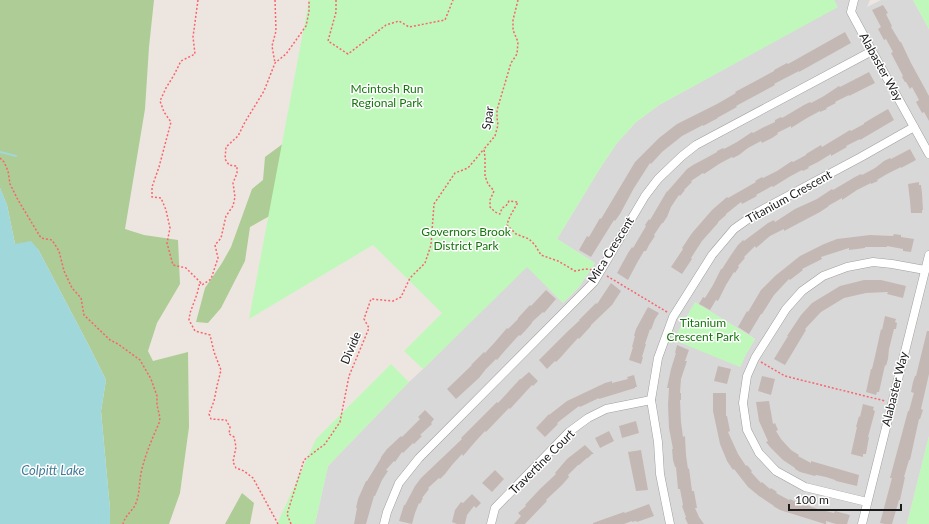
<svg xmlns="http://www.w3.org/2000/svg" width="929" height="524" viewBox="0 0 929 524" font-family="Lato,sans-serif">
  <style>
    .residential { fill: #d9d8d8; fill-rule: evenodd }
    .forest { fill: #aecc95 }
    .park { fill: #c0f8bb }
    .water { fill: #a0d7db }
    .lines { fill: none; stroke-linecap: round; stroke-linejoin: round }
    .stream { stroke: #a0d7db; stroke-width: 2 }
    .building { fill: #c4b8b4 }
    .street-casing { stroke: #9f9f9f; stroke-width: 9 }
    .path { stroke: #f8656e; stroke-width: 1.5; stroke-dasharray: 2 2; stroke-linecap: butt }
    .street { stroke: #fff; stroke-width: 8 }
    .labels { text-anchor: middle; stroke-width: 3; stroke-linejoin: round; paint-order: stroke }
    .street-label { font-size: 12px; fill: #1b1b1b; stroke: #fff }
    .park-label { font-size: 12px; fill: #14760c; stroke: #fff }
    .water-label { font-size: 13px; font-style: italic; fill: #437c99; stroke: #fff }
  </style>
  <rect width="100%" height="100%" fill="#ede6e0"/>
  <path class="residential" d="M834,0H870L867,7L881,0H913L929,29V436L907,524H315L328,466L409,382L423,369L527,266L563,303L579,287L595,263L557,239L602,165L617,143L636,122L659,105L837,7ZM695,302L755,339L745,356L740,367Z"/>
  <g class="forest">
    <polygon points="0,0 154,0 149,47 145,109 125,229 144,235 178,240 180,284 157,323 148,351 153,361 188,352 189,427 180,493 169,524 110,524 110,509 101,411 106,380 87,342 38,249 15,244 7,205 0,188"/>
    <polygon points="292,137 282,209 250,227 245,261 221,308 208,323 196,322 205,288 222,263 231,247 252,189 263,180 265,157"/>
    <polygon points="242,493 254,503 250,524 225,524"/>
  </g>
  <g class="park">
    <polygon points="309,0 834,0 838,7 659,105 636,122 617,143 602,165 557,239 595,263 579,287 563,303 527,267 423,369 404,351 442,313 373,245 249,319"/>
    <polygon points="913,0 929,0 929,29"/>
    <polygon points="695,302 755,339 745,356 740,367 674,340 682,324"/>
    <polygon points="391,364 409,382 328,466 315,524 277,524 316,439"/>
    <polygon points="929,436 929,524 907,524"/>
  </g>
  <polygon class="water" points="0,188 7,205 15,244 31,241 38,249 87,342 106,380 101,411 110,509 110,524 0,524"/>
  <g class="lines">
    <polyline class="stream" points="0,152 16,156"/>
  </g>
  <g class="building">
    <polygon points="883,5 888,13 886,14 892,26 891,27 900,42 901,42 911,63 929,96 929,121 924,112 922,113 916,102 919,100 912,87 910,89 906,82 905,82 902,77 903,76 891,53 893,52 886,39 884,40 878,29 881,27 872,10"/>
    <polygon points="845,32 851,43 799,72 799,71 774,84 775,85 736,106 737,107 717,118 718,118 703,126 703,125 682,136 662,152 651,164 650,163 634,188 620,214 615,221 614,220 591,257 579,250 587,236 589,237 600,218 601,219 635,162 659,138 677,124 717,104 736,93 735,92 774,71 774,70 787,63 788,64"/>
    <polygon points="869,72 875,83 849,96 849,95 835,102 836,103 826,108 827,109 820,112 820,111 807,118 791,128 791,126 777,133 778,134 772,138 762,143 761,141 748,148 739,155 733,158 732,157 719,164 704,174 703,173 691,181 692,182 684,190 685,190 680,196 679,195 671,207 667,217 663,223 662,223 654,235 655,236 649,245 646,251 644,251 637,263 628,280 617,273 628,253 632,247 633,248 646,226 645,225 649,219 650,220 667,191 667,192 687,169 693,165 708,157 717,152 717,151 723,148 724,149 737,142 752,132 753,133 762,128 775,122 775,120 781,117 782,118 804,105 810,102 811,103 824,96 839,86 840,87"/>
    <polygon points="888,109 894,120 860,140 860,139 846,146 847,147 831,156 831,154 818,162 808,167 809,168 803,171 802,170 789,177 773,187 772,186 756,195 757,196 742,204 741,202 726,214 726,215 718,222 718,223 702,241 691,258 692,259 682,274 671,267 683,249 682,248 692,233 712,210 727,197 728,198 756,182 755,181 762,177 763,178 777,171 792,161 793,162 806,155 806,154 821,145 822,147 850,130 851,131 864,124 864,123 874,117"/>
    <polygon points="910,149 916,160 901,168 901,167 887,174 877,180 878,181 871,184 871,183 857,190 842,200 842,198 828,206 829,206 820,212 784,231 784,229 770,236 756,248 755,246 744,257 745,258 738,266 739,267 735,273 734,272 726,285 718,301 716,300 710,310 699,304 703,297 705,298 713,285 721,269 722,269 731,255 738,245 743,240 744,241 768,223 774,220 775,222 795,209 817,199 832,189 833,190 855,177 861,174 862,175 875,168 884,161 890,158 891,159"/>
    <polygon points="919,182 919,185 921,185 922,193 923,210 922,210 922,213 911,213 910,201 908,184"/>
    <polygon points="894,234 901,235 901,237 914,239 911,252 903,251 903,249 887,246 887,247 865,247 865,248 849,250 849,248 821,257 822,259 802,269 803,270 790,280 789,279 774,295 762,314 761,314 749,334 738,327 747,311 748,312 761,290 775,276 800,256 824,244 837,239 870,235 893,236"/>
    <polygon points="864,280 881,280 906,286 903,298 887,294 888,292 866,293 844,298 821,312 805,329 806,330 785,365 774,359 788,336 787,336 801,315 812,303 840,286"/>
    <polygon points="611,283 621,291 612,305 591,325 591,326 579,339 578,338 568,349 561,357 556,362 555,361 547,369 539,360 567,332 580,320 579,320 596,303 597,304"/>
    <polygon points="546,290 556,299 544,313 543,312 532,322 532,323 525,331 520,336 519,335 502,354 497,360 496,359 486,369 479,378 456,399 447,389 472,365 471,365 484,352 485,353 495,342 507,328 508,329 518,319 518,318 530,305 531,306"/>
    <polygon points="648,307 659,313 655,319 651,330 650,329 645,344 646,344 642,357 643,357 641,364 629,360 633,347 632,347 635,336 634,336 636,329"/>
    <polygon points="885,316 896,319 895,322 897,323 896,329 894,329 889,349 888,359 886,366 885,365 879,392 877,392 876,395 866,392 871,369 872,369 876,352 881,329 882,330"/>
    <polygon points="927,331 929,331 929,374 921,409 923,410 920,419 919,419 910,460 909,460 904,477 905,477 900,500 899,500 892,524 885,524 880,523 892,478 890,478 908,411 909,411 913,396 914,393 911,392 913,382 915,376 916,376"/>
    <polygon points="677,345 689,350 685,361 687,361 681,379 680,393 681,393 681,400 680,400 681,422 683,437 685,436 686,455 688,469 689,468 692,491 694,491 697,508 695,508 699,517 704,524 688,524 685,518 686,517 682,506 683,505 680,489 678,489 676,467 675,467 673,460 672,449 673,449 669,428 668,405 669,388 667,388 671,369 676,353 675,353"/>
    <polygon points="718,366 731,369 727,384 714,381"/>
    <polygon points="529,372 538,381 533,386 532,385 510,409 509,408 486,432 485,431 475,442 463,456 462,454 452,465 445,474 440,479 439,478 428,488 429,489 422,498 423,498 420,504 419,503 415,513 412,524 399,521 404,505 405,505 415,486 421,478 462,439 461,438 497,402 498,403 520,379 521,379"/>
    <polygon points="634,375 637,387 635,387 635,388 599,399 599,398 580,407 579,406 557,423 558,424 545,437 536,428 549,414 549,415 567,401 605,383 612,381 612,383 628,379 627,377"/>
    <polygon points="762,376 775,379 771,395 758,391"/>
    <polygon points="713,393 726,393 726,416 727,416 730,431 728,432 738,454 746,466 747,465 752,471 751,472 761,483 762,482 770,489 771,488 777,492 776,493 789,500 790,499 800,504 800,503 818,509 834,513 835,511 850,515 847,524 836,524 826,521 826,524 825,524 780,510 773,506 774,506 759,496 748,487 734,469 733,470 727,461 720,444 713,411"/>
    <polygon points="769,401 773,424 775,423 778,430 776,431 781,439 791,450 799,455 798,456 811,463 811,461 859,475 857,486 836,481 835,480 826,477 816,475 815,476 800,472 795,469 795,468 783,460 770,447 766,442 768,441 759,421 756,402"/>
    <polygon points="863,404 874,407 873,410 875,411 868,437 869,437 866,454 863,454 863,457 851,454 857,427 856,427 859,416 860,417"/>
    <polygon points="425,410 434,419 431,423 432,424 420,435 422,436 414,444 413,443 403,453 402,452 395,462 394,461 386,470 388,471 382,480 375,496 374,496 366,524 354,524 357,508 356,508 358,499 366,481 367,481 381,458 381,457 387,449 401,436 402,437 420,419 418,417"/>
    <polygon points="636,421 639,433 622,438 619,426"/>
    <polygon points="609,431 614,441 600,448 595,438"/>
    <polygon points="585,445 594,454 592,454 588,458 587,458 579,465 578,465 568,475 569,477 562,485 546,500 547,501 525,524 514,524 521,516 518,513 526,506 525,505 540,489 556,474 555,473 567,459"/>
    <polygon points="641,450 648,490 636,491 628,452"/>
    <polygon points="495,470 504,479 492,492 482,483"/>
    <polygon points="472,494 481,503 476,508 474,506 467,515 465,524 457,524 452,522 455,510 461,502 463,503"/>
    <polygon points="649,504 654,516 637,522 636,521 632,522 632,521 624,524 593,524 593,523 624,512 625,513"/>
  </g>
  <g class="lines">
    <g class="street-casing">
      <g id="street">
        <polyline points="854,0 851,12 872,51 929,154"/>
        <polyline points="867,502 805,487 776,471 759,453 747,430 743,403 747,376 755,358 786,309 802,291 823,276 847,267 873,262 892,264 925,270"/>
        <polyline points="384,524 387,512 399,483 419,458 594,282 645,196 658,179 682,156 696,145 872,51"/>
        <polyline points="491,524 495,508 569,432 588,418 606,409 651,400"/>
        <polyline points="670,524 660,474 658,442 651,400 658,358 673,317 712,255 734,229 758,212 861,157 914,127"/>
        <polyline points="862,524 929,255"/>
      </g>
    </g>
    <g class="path">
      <polyline points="198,0 193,37 195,54 181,61 174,75 166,88 160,101 164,112 171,122 159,167 152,187 152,197 161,198 166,210 170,228 167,243 173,265 186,268 200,282"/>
      <polyline points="275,0 276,31 272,46 275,63"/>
      <polyline points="336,0 336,12 328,41 348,54 386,25 399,21 409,27 445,20 453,0"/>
      <path d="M518,0L513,20V30L518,42L517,54L511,63L497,110V118L498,125L495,136L484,149L485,158V176L488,184L494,191L490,200V207L495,212L500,214L502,208L506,206L509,201L518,202C514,210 509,216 507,225L516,234L529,239L535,245L541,255L558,261L575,271L585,269L593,270"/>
      <path d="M0,158L4,162L8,171L10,184L18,200L41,238L52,240L59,251L64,271L72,288L81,298L84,315L110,340L118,344L140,360L151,379L157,396V405L160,418L159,423C152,439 145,455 141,473C139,483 140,493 136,503C133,511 125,515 123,524"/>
      <polyline points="607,276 667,312"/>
      <polyline points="761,362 785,376 885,401"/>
      <polyline points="278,524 253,478 244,471 236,468 233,462 236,447 234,437 229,434 230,427 226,420 211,419 209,414 214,401 217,386 221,370 214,352 210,335 195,331 189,320 190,313 197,294 200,282 202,285 211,279 218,258 215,245 221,238 226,216 233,206 235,197 233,183 237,173 237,166 229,165 225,159 226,147 238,136 245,122 264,91 275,63 286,54 306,26 309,12 309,0"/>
      <polyline points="291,524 287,514 304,460 325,444 340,422 349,376 369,328 364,319 371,299 393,301 401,297 410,278 425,263 431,245 434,204 455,173 468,168 484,149"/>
    </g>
    <use href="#street" class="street"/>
  </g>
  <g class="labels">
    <g class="street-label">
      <text transform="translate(881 67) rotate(61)" y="4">Alabaster Way</text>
      <text transform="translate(488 118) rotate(-82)" y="4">Spar</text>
      <text transform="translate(789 197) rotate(-29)" y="4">Titanium Crescent</text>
      <text transform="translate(611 250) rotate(-58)" y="4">Mica Crescent</text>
      <text transform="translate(351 348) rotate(-67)" y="4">Divide</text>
      <text transform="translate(895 389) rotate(-76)" y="4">Alabaster Way</text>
      <text transform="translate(542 462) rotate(-45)" y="4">Travertine Court</text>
    </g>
    <g class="park-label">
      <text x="387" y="93">Mcintosh Run<tspan x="387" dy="14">Regional Park</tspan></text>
      <text x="466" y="236">Governors Brook<tspan x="466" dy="14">District Park</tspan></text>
      <text x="703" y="327">Titanium<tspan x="703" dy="14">Crescent Park</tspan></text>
    </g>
    <g class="water-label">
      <text x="53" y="475">Colpitt Lake</text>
    </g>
  </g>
  <path d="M789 504v6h112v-6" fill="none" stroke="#1b1b1b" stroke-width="2"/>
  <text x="795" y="504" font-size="12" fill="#1b1b1b" stroke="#ffffff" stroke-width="3" paint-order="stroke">100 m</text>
</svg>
